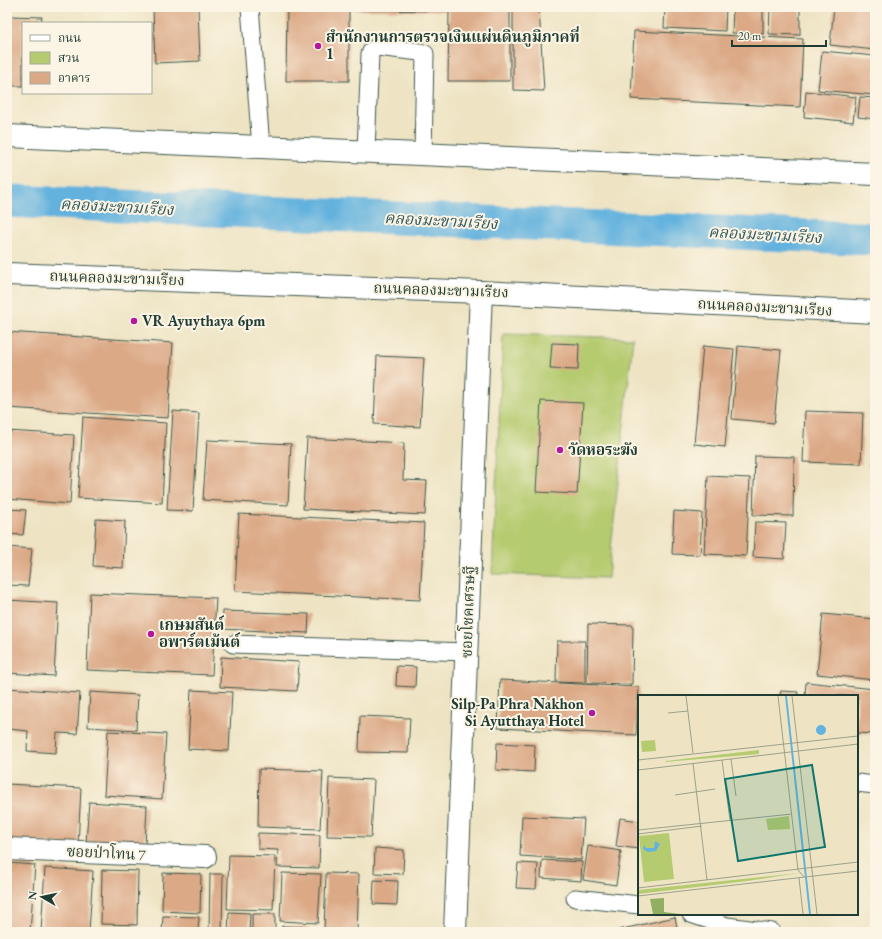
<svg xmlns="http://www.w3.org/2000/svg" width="882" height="939" viewBox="0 0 882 939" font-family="'EB Garamond','Noto Serif Thai',serif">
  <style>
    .green { fill: #b5cb6f; stroke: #6a8452 }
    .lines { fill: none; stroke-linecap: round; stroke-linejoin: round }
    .canal { stroke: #64b2de; stroke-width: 33 }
    .building { fill: #dba986 }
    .service-casing { stroke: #3e564a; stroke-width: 19 }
    .minor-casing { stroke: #3e564a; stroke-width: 24 }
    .tertiary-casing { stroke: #3e564a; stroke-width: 24 }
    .service { stroke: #fff; stroke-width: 17 }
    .minor { stroke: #fff; stroke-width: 22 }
    .tertiary { stroke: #fff; stroke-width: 22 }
    .poi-dot { fill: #b5179e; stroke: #fcf5e5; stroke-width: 1.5 }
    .labels { text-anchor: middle; stroke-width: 4; stroke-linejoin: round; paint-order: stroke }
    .poi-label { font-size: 15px; font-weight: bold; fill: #1f3d34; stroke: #fcf5e5; text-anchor: start }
    .street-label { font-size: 15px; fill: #1f3d34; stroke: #fcf5e5 }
    .water-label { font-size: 16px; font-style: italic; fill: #305a5e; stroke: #fcf5e5 }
    .inset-river { fill: none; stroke: #64b2de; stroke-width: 2 }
    .inset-road { fill: none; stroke: #9ba18a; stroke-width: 1 }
    .view { fill: #0f766e; fill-opacity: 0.15; stroke: #0f766e; stroke-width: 2 }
    .inset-edge { fill: none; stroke: #1f3d34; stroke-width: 2 }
  </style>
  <rect width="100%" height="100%" fill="#fcf5e5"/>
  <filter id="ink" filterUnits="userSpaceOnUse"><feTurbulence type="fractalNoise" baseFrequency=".025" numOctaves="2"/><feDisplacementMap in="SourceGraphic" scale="8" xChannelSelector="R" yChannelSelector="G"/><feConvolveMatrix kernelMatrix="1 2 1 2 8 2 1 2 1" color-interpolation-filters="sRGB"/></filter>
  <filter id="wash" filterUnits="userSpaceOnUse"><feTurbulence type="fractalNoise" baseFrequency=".012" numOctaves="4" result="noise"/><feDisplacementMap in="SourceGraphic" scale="16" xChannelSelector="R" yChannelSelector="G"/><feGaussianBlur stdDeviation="0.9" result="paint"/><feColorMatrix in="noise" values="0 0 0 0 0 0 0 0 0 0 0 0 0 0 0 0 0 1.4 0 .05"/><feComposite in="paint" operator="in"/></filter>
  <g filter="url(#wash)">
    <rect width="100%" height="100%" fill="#eee4c4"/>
    <polygon class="green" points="503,334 633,338 608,578 492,574"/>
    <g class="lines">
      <polyline class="canal" points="7,201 875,239"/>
    </g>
    <g id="blocks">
      <g class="building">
        <polygon points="153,7 198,7 200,61 155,63"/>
        <polygon points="287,7 510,7 510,81 448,81 449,11 349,10 349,81 286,81"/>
        <polygon points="513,7 539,7 544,91 513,90"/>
        <polygon points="665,7 726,7 725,31 664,28"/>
        <polygon points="733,7 763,7 763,34 732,33"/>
        <polygon points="770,7 800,7 800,35 769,34"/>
        <polygon points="834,7 875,7 875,50 830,45"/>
        <polygon points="10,16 42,17 41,23 23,23 23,86 8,86"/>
        <polygon points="634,31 803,39 800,107 631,99"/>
        <polygon points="822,51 875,56 875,95 818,90"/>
        <polygon points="806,91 856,97 853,122 804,117"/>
        <polygon points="860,97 875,98 875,119 858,117"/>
        <polygon points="7,332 173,343 168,418 7,408"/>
        <polygon points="552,343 579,344 578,370 550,369"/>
        <polygon points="703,346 734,349 725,447 694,444"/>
        <polygon points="738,346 781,350 774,423 732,419"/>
        <polygon points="377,356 424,358 420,427 374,424"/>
        <polygon points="541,401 583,403 577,494 536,492"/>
        <polygon points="173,411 199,413 193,511 167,510"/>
        <polygon points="805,411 863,413 861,464 803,462"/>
        <polygon points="83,417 166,423 162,503 78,498"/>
        <polygon points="7,431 74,435 70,504 7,499"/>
        <polygon points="307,438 404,443 403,480 427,481 425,515 303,509"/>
        <polygon points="207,440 291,444 288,505 203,500"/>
        <polygon points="874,451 875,451 875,467 873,467"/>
        <polygon points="755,456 794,457 793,516 753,515"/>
        <polygon points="708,476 750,478 746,556 704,554"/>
        <polygon points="7,509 26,510 23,535 7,534"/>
        <polygon points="674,511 702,513 700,555 672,554"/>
        <polygon points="239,514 424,523 420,600 235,591"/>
        <polygon points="96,519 125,521 123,568 93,566"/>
        <polygon points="755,522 786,523 784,559 753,557"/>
        <polygon points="7,547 32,549 28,586 7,585"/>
        <polygon points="90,593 216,598 212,675 87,670"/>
        <polygon points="7,600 58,603 54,676 7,673"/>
        <polygon points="223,611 309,614 308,633 222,629"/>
        <polygon points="823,614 875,619 875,680 817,674"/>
        <polygon points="588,624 633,625 632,684 587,683"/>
        <polygon points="557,641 585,641 585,683 556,682"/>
        <polygon points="221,657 299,662 297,691 220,687"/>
        <polygon points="397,666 416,667 415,687 396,686"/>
        <polygon points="500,680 639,687 636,735 498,728"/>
        <polygon points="806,682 875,689 875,734 857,733 857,696 805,696"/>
        <polygon points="7,688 80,693 77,734 57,733 56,753 27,751 28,731 8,729 8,733 7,733"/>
        <polygon points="191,690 232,692 229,751 188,749"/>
        <polygon points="781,691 798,692 797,696 780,696"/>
        <polygon points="90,692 138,695 136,730 88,727"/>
        <polygon points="360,716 410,718 408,753 359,752"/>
        <polygon points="108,731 166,734 162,799 104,795"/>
        <polygon points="497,743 535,745 534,772 496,770"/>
        <polygon points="259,769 323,771 320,829 258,827"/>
        <polygon points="329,778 374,780 371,837 327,836"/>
        <polygon points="7,784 81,788 78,845 7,840"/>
        <polygon points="89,802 147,806 145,845 86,842"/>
        <polygon points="522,816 584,819 581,860 520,856"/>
        <polygon points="620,818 639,821 639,849 616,846"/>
        <polygon points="258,833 320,835 319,868 277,867 278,850 258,849"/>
        <polygon points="588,846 621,851 616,885 583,880"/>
        <polygon points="375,848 404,850 403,874 374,873"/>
        <polygon points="229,855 275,856 273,910 227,909"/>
        <polygon points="542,860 582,862 581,881 541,878"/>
        <polygon points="7,863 35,865 30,932 7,932"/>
        <polygon points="518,863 538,864 536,889 516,888"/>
        <polygon points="45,868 93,871 89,932 41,932"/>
        <polygon points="102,870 138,871 137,925 101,924"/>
        <polygon points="163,873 201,874 200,913 162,911"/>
        <polygon points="282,873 321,874 318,923 280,921"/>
        <polygon points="326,873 359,874 357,932 324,931"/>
        <polygon points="210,874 223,874 222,932 209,932"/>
        <polygon points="374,880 398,881 397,905 373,904"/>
        <polygon points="229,912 250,913 249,932 228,932"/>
        <rect x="252" y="914" width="23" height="18"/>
        <polygon points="163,916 199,917 198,932 162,932"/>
        <polygon points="675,917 678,932 614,932 614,931"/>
        <polygon points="282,926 309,927 309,932 281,932"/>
      </g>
    </g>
  </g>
  <g filter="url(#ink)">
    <use href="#blocks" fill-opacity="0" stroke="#3e564a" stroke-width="1"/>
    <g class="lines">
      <g class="service-casing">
        <g id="service">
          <polyline points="250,7 261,147"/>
          <polyline points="366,151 370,54 372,50 377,47 420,52 425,54 423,154"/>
          <polyline points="233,644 467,652"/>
          <polyline points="857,783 875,785"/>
          <polyline points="575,898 639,905"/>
          <polyline points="691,914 727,926 772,932"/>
        </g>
      </g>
      <g class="minor-casing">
        <g id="minor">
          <polyline points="7,849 205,857"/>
          <polyline points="455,932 481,292"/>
        </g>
      </g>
      <g class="tertiary-casing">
        <g id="tertiary">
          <polyline points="7,136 875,174"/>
          <polyline points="7,274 481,292 875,312"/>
        </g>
      </g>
      <use href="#service" class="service"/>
      <use href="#minor" class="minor"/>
      <use href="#tertiary" class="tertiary"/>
    </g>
  </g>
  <g class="poi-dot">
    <circle cx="318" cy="46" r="4"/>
    <circle cx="134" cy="321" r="4"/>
    <circle cx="560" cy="450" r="4"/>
    <circle cx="151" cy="634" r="4"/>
    <circle cx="592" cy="713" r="4"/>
  </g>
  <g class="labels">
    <g class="poi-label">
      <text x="326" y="42">สำนักงานการตรวจเงินแผ่นดินภูมิภาคที่<tspan x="326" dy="17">1</tspan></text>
      <text x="142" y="326">VR Ayuythaya 6pm</text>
      <text x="568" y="455">วัดหอระฆัง</text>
      <text x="159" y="630">เกษมสันต์<tspan x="159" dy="17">อพาร์ตเม้นต์</tspan></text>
      <text x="584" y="709" text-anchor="end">Silp-Pa Phra Nakhon<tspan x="584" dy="17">Si Ayutthaya Hotel</tspan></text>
    </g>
    <g class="street-label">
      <text transform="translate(117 278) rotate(2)" y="5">ถนนคลองมะขามเรียง</text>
      <text transform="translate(441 290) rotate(2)" y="5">ถนนคลองมะขามเรียง</text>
      <text transform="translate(765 307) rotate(3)" y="5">ถนนคลองมะขามเรียง</text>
      <text transform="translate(468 612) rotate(-88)" y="5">ซอยโชคเศรษฐี</text>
      <text transform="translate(106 853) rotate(3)" y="5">ซอยป่าโทน 7</text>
    </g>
    <g class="water-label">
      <text transform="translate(117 206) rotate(3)" y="6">คลองมะขามเรียง</text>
      <text transform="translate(441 220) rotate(3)" y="6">คลองมะขามเรียง</text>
      <text transform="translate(765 234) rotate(3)" y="6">คลองมะขามเรียง</text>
    </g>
  </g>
  <g transform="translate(638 695)">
    <rect width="220" height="220" fill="#eee4c4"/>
    <path d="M17,45L18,56L4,57L3,46ZM121,55V59L27,67L28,66ZM151,121L152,134L130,135L128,124ZM31,138L36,184L6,187L1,141ZM161,178L109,186L0,199V195Z" fill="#b5cb6f"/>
    <path d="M26,203V217L42,219H15L12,204Z" fill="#90af62"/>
    <path d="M178 35a5 5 0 1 1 10 0a5 5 0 1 1-10 0ZM17,146L22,149L18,156L10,157L5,154L6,150L8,153H16Z" fill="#64b2de"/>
    <path class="inset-river" d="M148,1L172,219"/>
    <path class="inset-road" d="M48,1L55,58M140,1L160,175L166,182M154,1L179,219M30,18L50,16M93,64L98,101M0,65L220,41M84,65L92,126M55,68L69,185M0,75L220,49M37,100L77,94M0,135L154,119M0,139L64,131M161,183L165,219M0,193L220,167M0,201L220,176"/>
    <path class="view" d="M174,70L187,152L100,166L87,84Z"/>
    <rect width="220" height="220" class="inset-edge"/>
  </g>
  <rect width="882" height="939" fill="none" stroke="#fcf5e5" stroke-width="24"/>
  <rect x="22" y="22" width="130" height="72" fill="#fcf5e5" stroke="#a4ab9e"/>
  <rect x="30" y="35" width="20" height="6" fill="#ffffff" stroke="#a4ab9e"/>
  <text x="58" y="42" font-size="12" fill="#1f3d34">ถนน</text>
  <rect x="30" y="52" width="20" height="12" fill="#b5cb6f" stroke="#a4ab9e"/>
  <text x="58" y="62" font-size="12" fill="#1f3d34">สวน</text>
  <rect x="30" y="72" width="20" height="12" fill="#dba986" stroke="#a4ab9e"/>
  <text x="58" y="82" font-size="12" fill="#1f3d34">อาคาร</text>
  <g transform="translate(42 897) rotate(279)" stroke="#fcf5e5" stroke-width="3" paint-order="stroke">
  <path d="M0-3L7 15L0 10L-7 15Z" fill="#1f3d34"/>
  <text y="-6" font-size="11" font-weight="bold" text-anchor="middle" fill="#1f3d34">N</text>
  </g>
  <path d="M732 40v6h94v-6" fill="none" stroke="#1f3d34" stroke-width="2"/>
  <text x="738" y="40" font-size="12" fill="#1f3d34" stroke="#fcf5e5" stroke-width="3" paint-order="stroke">20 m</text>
</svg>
